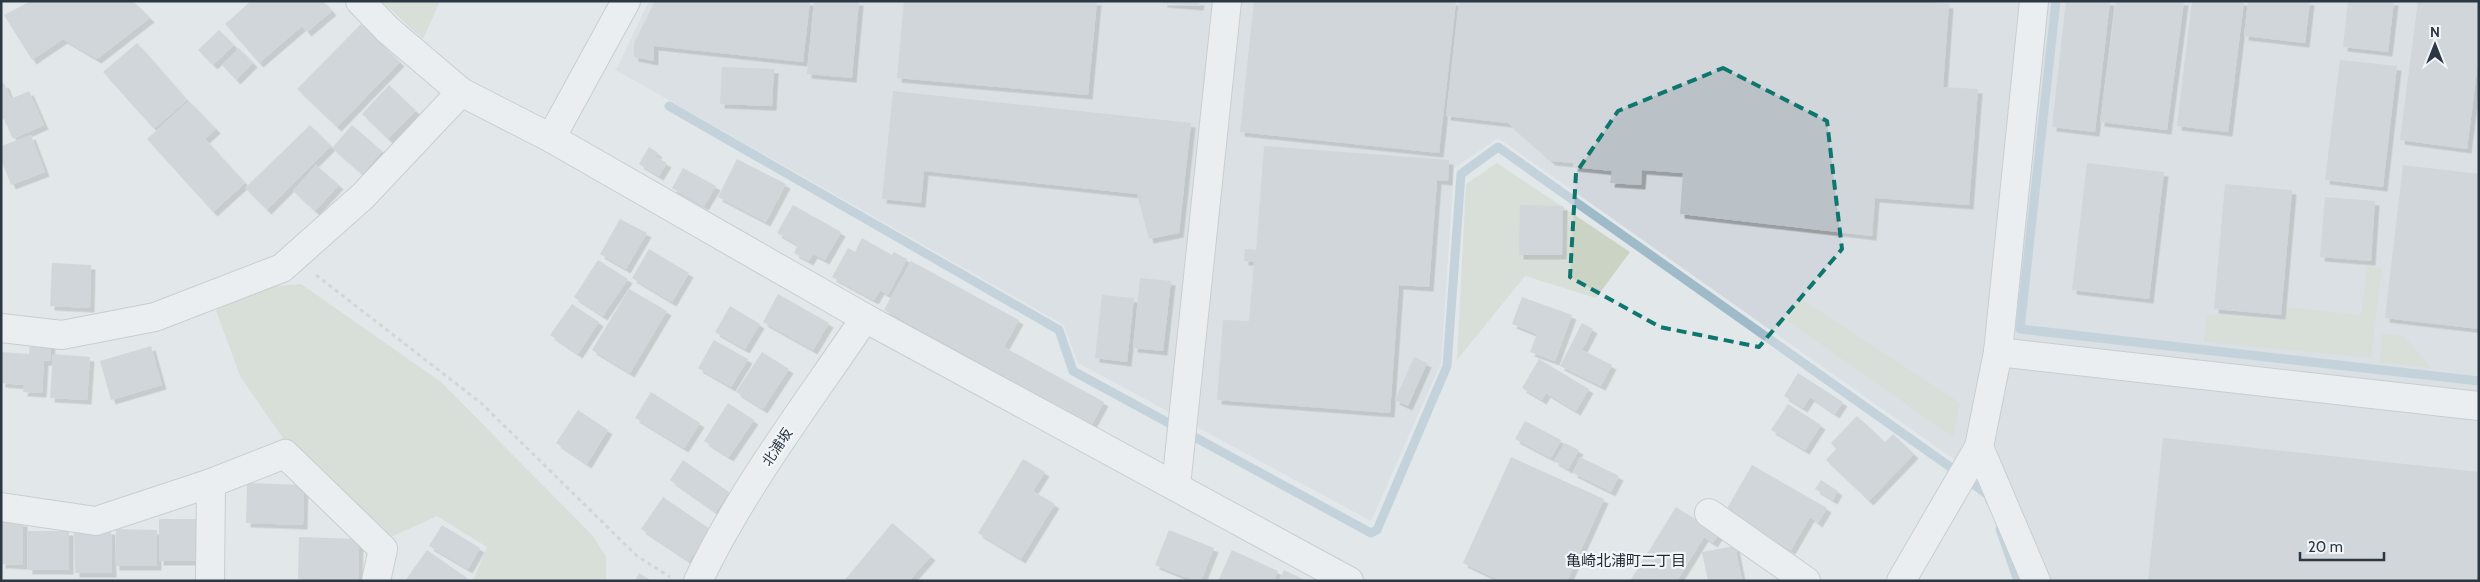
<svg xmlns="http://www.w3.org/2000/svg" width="2480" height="582" viewBox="0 0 2480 582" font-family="Cabin,'Noto Sans JP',sans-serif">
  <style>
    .built { fill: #d1d7dc }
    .green { fill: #cbd4c4 }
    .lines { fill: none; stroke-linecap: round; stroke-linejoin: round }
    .stream { stroke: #9fbbc9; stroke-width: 9 }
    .building { fill: #bac1c7; filter: url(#shadow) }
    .minor-casing { stroke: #a7afb4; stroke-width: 30 }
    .path { stroke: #bcc1c6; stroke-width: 3; stroke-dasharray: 4 4; stroke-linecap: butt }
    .minor { stroke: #f5f7f9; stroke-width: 28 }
    .marked { fill: none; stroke: #0f766e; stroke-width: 4; stroke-dasharray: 10 6; stroke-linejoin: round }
    .labels { text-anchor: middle; stroke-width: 4.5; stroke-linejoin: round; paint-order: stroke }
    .street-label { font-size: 14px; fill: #2b3742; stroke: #f2f5f8 }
    .neighbourhood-label { font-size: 15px; fill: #1d2833; stroke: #f2f5f8 }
  </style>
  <defs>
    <filter id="shadow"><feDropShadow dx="4.5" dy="4.5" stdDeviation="0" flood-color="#0004"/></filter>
  </defs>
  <rect width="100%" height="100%" fill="#e2e7ea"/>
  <polygon class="built" points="649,1 2479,1 2479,581 2026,581 1989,484 1498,138 1454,168 1441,363 1371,521 1078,363 1064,325 616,70"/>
  <g class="green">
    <polygon points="381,1 440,1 423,39"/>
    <polygon points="1497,163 1630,252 1596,298 1525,276 1457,360 1466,184"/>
    <polygon points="2367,267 2382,269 2371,358 2204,342 2207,314 2285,321 2286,307 2361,315"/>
    <polygon points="301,284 441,382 592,535 606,556 606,581 473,581 487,547 437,516 391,537 285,441 240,376 216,310 257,288"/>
    <polygon points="1798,297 1960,403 1953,437 1788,321"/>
    <polygon points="2382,334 2404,336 2431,368 2380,363"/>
  </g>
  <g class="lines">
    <g class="stream">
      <polyline points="2056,1 2020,329 2479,381"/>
      <polyline points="669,106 1059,330 1073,371 1371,533 1377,530 1447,366 1461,174 1498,147 1946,464 1988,495 1990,501"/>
      <polyline points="2000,529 2018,581"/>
    </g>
  </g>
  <g class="building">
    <polygon points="31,1 133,1 150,18 97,59 63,39 32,60 4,15"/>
    <polygon points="251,1 323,1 332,11 307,32 302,26 259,63 225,24"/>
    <polygon points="655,1 810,1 803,62 654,46 654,61 634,57 634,43"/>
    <polygon points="814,1 859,1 852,78 807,74"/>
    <polygon points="904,1 1097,1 1088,95 897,78"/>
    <polygon points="1163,1 1200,1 1199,6 1163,3"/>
    <polygon points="1254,1 1456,1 1439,153 1240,132"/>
    <polygon points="1459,1 1924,1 1949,4 1943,87 1978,89 1969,205 1875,198 1872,236 1680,214 1683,173 1642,170 1641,185 1610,183 1612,171 1573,167 1573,163 1551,161 1508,123 1446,116"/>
    <polygon points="2066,1 2110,1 2095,132 2052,127"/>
    <polygon points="2116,1 2184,1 2167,130 2100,122"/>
    <polygon points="2192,1 2244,1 2228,132 2177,126"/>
    <polygon points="2248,1 2310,1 2305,43 2244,36"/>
    <polygon points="2348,1 2394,1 2388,52 2343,47"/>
    <polygon points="2418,1 2479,1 2479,54 2467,149 2400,140"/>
    <polygon points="361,24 400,62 337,127 297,89"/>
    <polygon points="219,30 234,45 213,65 198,50"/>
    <polygon points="137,43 187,100 154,129 103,72"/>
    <polygon points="239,48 253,63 236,80 222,65"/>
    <polygon points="2340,60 2397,66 2383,187 2325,180"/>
    <polygon points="722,67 774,69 772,106 720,104"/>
    <polygon points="4,83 11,99 29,91 44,125 13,139 4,119 1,120 1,85"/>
    <polygon points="389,85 416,111 388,139 362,114"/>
    <polygon points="893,91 1191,123 1179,233 1149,239 1137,194 924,171 921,203 882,199"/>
    <polygon points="189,101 216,129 205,139 245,183 213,212 147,139"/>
    <polygon points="310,125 331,146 267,210 245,188"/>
    <polygon points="352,125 382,151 362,174 332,148"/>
    <polygon points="31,135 45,172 11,185 1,159 1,146"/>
    <polygon points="1264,146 1449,160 1448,181 1437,180 1429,287 1399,285 1390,413 1217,400 1223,320 1249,321 1254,262 1244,261 1245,249 1256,250"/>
    <polygon points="649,147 658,153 655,156 667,163 659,176 639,164"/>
    <polygon points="737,159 786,184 766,222 718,197"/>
    <polygon points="2087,163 2164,172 2149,299 2072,290"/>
    <polygon points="316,165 339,185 315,211 293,191"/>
    <polygon points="2403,165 2479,174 2479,329 2385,318"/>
    <polygon points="683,168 716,186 704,206 672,188"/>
    <polygon points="2225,184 2292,190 2281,315 2214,309"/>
    <polygon points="2325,197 2375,201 2371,261 2320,257"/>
    <polygon points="793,205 841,232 825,260 813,254 809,261 794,253 798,245 777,233"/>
    <polygon points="1520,205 1563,206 1562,255 1519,255"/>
    <polygon points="620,219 647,233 626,269 600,254"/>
    <polygon points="862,238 892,255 894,252 907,259 888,295 880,290 874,300 832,277 848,248 855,252"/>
    <polygon points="649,249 689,273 672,302 632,278"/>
    <polygon points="598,260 628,279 603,316 574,297"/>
    <polygon points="911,261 1019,320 1004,347 1104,402 1092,424 884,310"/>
    <polygon points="52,263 91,265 90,308 50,306"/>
    <polygon points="1140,278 1171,281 1163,351 1133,348"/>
    <polygon points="629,289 667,311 630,373 592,350"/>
    <polygon points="778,294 829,323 813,350 763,322"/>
    <polygon points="1102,295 1134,298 1127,362 1095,358"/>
    <polygon points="1522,297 1572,315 1555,361 1530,352 1537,334 1512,324"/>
    <polygon points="572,304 599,322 578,354 550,335"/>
    <polygon points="730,306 760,324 745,349 715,332"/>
    <polygon points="1582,323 1593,329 1582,350 1612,365 1601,386 1560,366"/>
    <polygon points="714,340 748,359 731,387 698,368"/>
    <polygon points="30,342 51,342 50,361 44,361 42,393 23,392 24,385 1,383 1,352 29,354"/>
    <polygon points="151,346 162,385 111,400 100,361"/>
    <polygon points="762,352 789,369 763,409 736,392"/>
    <polygon points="53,354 90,357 87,400 50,398"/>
    <polygon points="1414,357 1427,363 1408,406 1395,400"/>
    <polygon points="1539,359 1589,389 1576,411 1546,393 1542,400 1522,388"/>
    <polygon points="1798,373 1843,402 1835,414 1810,397 1803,408 1784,396"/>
    <polygon points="651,392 700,423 684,448 635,418"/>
    <polygon points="728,403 754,420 729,457 704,441"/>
    <polygon points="1788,404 1821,425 1805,450 1771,430"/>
    <polygon points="578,410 608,430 587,464 556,443"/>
    <polygon points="1857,416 1885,442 1893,434 1914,454 1869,501 1826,460 1836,449 1831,443"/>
    <polygon points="1525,421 1561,440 1551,458 1515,439"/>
    <polygon points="2163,438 2479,472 2479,581 2148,581"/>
    <polygon points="1565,443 1579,450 1568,469 1554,461"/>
    <polygon points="1511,457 1604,499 1567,581 1501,581 1463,563"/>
    <polygon points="1580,457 1619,476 1611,492 1573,473"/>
    <polygon points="1023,459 1045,472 1033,491 1055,504 1021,559 978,533"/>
    <polygon points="683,460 729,492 716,512 670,480"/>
    <polygon points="1752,465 1827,508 1818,523 1810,517 1791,550 1725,512"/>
    <polygon points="1821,480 1838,491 1833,500 1815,489"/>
    <polygon points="247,483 304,485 303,525 246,523"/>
    <polygon points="663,497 710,529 689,561 641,529"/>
    <polygon points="1676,507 1719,534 1713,543 1704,537 1677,581 1630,581"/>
    <rect x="159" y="519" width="39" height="42"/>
    <polygon points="1,522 23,522 23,565 1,564"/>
    <polygon points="892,523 931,556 909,581 844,581"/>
    <polygon points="442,525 480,548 468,569 429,546"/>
    <polygon points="116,529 157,530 157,566 115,566"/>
    <polygon points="111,530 112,573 75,573 74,531"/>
    <polygon points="1169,530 1214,548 1201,581 1195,581 1155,565"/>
    <rect x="28" y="531" width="41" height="39"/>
    <polygon points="299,537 359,539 358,581 298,579"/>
    <polygon points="1735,546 1742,581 1708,581 1702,552"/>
    <polygon points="427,550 467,578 465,581 405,581"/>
    <polygon points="1232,550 1278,571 1274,581 1218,581"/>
    <polygon points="1284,570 1307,581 1279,581"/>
    <polygon points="639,573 652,581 635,581"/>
  </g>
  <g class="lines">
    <g class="minor-casing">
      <g id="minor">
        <polyline points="360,1 388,30 461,92 551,138 865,318 1349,581"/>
        <polyline points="551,138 626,1"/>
        <polyline points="1,328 62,335 155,317 282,268 363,196 461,92"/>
        <polyline points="1998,352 2479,406"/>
        <polyline points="1979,447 2036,581"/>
        <polyline points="1176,486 1227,1"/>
        <polyline points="1,507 96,521 211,483"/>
        <polyline points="1709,513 1806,581"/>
        <polyline points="210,581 211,483 285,454 383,549 376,581"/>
        <path d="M698,581C743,487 807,404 865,318"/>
        <polyline points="1901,581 1979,447 1998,352 2034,1"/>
      </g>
    </g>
    <polyline class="path" points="316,275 481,403 637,556 670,577"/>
    <use href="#minor" class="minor"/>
  </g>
  <path d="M0 0H2480V582H0ZM1723,68L1827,121L1842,249L1759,347L1660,327L1570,277L1576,173L1618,111Z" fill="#e2e7ea" fill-opacity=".55" fill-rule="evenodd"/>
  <path class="marked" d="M1723,68L1827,121L1842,249L1759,347L1660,327L1570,277L1576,173L1618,111Z"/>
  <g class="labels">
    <g class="street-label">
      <text transform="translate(777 447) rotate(-56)" y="5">北浦坂</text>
    </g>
    <g class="neighbourhood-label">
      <text x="1626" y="566">亀崎北浦町二丁目</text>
    </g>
  </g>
  <rect width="2480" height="582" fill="none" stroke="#2b3742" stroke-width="5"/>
  <g transform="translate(2435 45)" stroke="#f2f5f8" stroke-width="4" paint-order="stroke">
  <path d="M0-4L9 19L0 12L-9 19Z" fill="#2b3742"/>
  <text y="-8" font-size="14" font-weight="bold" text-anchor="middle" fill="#2b3742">N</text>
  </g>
  <path d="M2300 552v8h84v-8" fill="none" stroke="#2b3742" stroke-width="2.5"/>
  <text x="2308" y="552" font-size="15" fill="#2b3742" stroke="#f2f5f8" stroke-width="4" paint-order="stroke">20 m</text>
</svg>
